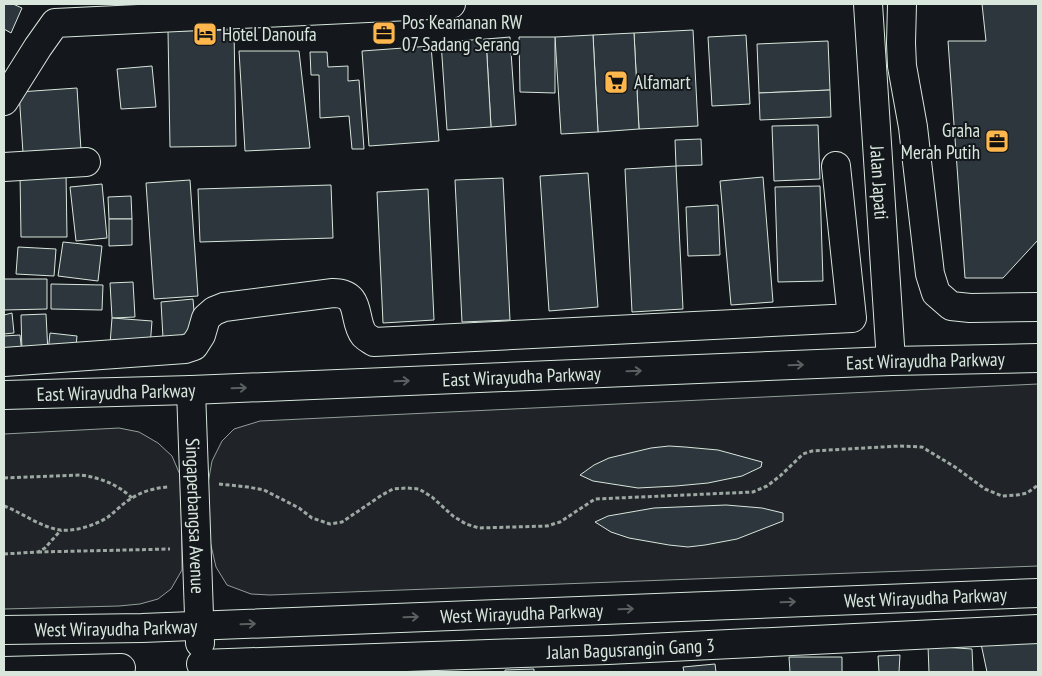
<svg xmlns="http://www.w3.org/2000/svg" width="1042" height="676" viewBox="0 0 1042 676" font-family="'PT Sans Narrow',sans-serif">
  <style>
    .green { fill: #202428; stroke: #939e99 }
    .building { fill: #2c363c; stroke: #d8e6dc }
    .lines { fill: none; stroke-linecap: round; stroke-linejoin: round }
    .minor-casing { stroke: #d8e6dc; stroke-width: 30 }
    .path { stroke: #9da8a2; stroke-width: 3; stroke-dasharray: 4 2.5; stroke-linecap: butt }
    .minor { stroke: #14181c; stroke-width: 28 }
    .oneway { stroke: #59605f }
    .labels { text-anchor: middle; stroke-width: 4; stroke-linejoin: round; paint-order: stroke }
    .poi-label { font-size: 19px; fill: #d8e6dc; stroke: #14181c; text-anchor: start }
    .street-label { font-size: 19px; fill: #d8e6dc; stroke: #14181c }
  </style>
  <rect width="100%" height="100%" fill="#14181c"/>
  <g class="green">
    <polygon points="1038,384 1038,566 270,595 251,594 227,585 216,567 210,541 207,489 212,461 222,441 234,429 260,421"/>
    <polygon points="119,428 139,432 158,443 172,456 181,477 182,570 171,589 158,599 140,604 119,606 4,609 4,434"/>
  </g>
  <g class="building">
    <polygon points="4,4 13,4 22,8 11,33 4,29"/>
    <polygon points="982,4 1038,4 1038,240 1003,278 965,278 948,41 986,41"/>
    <polygon points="234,30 236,146 170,147 168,31"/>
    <polygon points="693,30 698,126 639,129 634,33"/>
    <polygon points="634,33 639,129 598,132 593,35"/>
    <polygon points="593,35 598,132 561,134 555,37"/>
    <polygon points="746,35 750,104 712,106 708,37"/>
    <polygon points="510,37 516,125 491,127 486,39"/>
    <polygon points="519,37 555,37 555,93 520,92"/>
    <polygon points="486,39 491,127 447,130 441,42"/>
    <polygon points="828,41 830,90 759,93 757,44"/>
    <polygon points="431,46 439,141 369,146 362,51"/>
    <polygon points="239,51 299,51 310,148 245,151"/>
    <polygon points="310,52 327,52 328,67 348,66 348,81 359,80 364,149 352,149 349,116 320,118 319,75 311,75"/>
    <polygon points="152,66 156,107 121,109 117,69"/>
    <polygon points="77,88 81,150 23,153 19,92"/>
    <polygon points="830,90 831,117 760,120 759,93"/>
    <polygon points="818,125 820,179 774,181 772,126"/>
    <polygon points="701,139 702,165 676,166 675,140"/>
    <polygon points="676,166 683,309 632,312 625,169"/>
    <polygon points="66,173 67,237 21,237 20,174"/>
    <polygon points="588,173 598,307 549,311 540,176"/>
    <polygon points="763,177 773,302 731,305 720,181"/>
    <polygon points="503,178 510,320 462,322 455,180"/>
    <polygon points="190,180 198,296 154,299 146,183"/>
    <polygon points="102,184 107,238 76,241 70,187"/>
    <polygon points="331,185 333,238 200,242 198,189"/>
    <polygon points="820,186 823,281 778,282 775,187"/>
    <polygon points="428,189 434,320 383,323 377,192"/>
    <polygon points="131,196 132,219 109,219 108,197"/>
    <polygon points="718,205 720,255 688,256 686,207"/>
    <polygon points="109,219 132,219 132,245 109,246"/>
    <polygon points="63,242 102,246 98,281 58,276"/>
    <polygon points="18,247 56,249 54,276 16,274"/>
    <polygon points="4,279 47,279 47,309 4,310"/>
    <polygon points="133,282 135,317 112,318 110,283"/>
    <polygon points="51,284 103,285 102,310 51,309"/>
    <polygon points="193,299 196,335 163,338 161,302"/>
    <polygon points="12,313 14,333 4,334 4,315"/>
    <polygon points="46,314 48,353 22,354 21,315"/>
    <polygon points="112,318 152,321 150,347 110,344"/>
    <polygon points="50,333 77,336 75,356 48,353"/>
    <polygon points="20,335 22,354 4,355 4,336"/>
    <polygon points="669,446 685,447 718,450 762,462 761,467 742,476 708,483 676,486 638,488 593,481 580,475 594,465 609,458 651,448"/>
    <polygon points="726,505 762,508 783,513 783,521 737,539 705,545 688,547 669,545 629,538 611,532 595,522 608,516 654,508"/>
    <polygon points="1038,638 1038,672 987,672 980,639"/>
    <polygon points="928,646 972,649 973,672 929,672"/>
    <polygon points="900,655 899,672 879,672 878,656"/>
    <polygon points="789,657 842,657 842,672 790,672"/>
    <polygon points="715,664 716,672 684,672 683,667"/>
    <polygon points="534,669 534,672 505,672 505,670"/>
  </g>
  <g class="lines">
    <g class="minor-casing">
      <g id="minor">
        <path id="s1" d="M868,4L891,361"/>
        <polyline points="902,4 901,43 902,66 913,127 930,274 936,293 951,306 970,308 1038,307"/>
        <polyline points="4,101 38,47 55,23 451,4"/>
        <polyline points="4,167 86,162"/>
        <path d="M4,362L185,349L194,346L201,335L206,318L214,311L224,307L333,293C363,293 352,320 364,335C367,338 371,340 374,342L852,318L836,166"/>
        <path id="s2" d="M191,390L200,643"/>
        <path id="s3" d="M4,395L191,390L891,361L1038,358"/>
        <path id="s4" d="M4,630L142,628L1038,593"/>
        <path id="s5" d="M201,664L608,650L1038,629"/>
        <polyline points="4,671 121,668"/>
      </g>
    </g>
    <g class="path">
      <path d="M4,478L81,475C101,478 117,484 132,498"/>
      <polyline points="219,484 248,487 264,490 299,508 312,518 330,524 342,522 382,495 393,489 407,488 419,489 432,497 453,516 466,524 479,528 547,526 560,522 595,499 753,492 767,486 780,476 803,454 812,451 900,446 922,447 955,467 985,489 1002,496 1017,495 1027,493 1038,485"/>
      <path d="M4,506C23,513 40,527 60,530C74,532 96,525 108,517C116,511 123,503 132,498C143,491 155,488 168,487"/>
      <polyline points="38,552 170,549"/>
      <polyline points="4,554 38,552 45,548 61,530"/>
    </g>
    <use href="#minor" class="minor"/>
  </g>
  <defs><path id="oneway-shaft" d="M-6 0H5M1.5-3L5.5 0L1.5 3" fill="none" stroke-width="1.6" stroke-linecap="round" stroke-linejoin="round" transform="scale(1.25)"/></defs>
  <g class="oneway">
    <use href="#oneway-shaft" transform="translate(796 365) rotate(-2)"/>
    <use href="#oneway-shaft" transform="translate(634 371) rotate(-2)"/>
    <use href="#oneway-shaft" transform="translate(402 381) rotate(-2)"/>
    <use href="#oneway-shaft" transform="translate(239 388) rotate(-2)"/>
    <use href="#oneway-shaft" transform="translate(788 602) rotate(-2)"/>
    <use href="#oneway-shaft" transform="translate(626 609) rotate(-2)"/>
    <use href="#oneway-shaft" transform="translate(411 617) rotate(-2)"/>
    <use href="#oneway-shaft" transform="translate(248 624) rotate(-2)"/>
  </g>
  <defs>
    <g id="office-square" transform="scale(1.25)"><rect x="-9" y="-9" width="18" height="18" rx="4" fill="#ffb74d" stroke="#14181c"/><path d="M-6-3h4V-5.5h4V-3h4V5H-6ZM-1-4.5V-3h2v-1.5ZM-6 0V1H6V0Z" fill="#111"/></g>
    <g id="hotel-square" transform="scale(1.25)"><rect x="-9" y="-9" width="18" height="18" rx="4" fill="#ffb74d" stroke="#14181c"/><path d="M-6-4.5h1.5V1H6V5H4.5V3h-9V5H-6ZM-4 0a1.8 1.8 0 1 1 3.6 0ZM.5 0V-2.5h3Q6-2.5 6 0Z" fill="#111"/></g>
    <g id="supermarket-square" transform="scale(1.25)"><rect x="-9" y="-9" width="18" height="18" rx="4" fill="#ffb74d" stroke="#14181c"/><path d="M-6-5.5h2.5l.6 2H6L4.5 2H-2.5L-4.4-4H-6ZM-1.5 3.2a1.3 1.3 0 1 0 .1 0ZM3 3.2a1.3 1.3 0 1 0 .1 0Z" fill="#111"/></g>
  </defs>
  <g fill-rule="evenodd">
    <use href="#office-square" x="384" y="33"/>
    <use href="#hotel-square" x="205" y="34"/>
    <use href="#supermarket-square" x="616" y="82"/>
    <use href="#office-square" x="997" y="141"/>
  </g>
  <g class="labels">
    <g class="poi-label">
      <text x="402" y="29">Pos Keamanan RW<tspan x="402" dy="22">07 Sadang Serang</tspan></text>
      <text x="222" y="41">Hotel Danoufa</text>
      <text x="634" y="89">Alfamart</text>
      <text x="980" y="137" text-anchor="end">Graha<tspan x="980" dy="22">Merah Putih</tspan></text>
    </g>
    <g class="street-label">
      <text dy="7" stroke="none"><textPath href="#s1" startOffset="179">Jalan Japati</textPath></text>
      <text dy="7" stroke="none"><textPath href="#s3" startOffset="922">East Wirayudha Parkway</textPath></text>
      <text dy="7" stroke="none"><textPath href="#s3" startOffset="518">East Wirayudha Parkway</textPath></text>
      <text dy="7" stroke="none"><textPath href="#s3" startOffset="112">East Wirayudha Parkway</textPath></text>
      <text dy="7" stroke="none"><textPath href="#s2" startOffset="126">Singaperbangsa Avenue</textPath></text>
      <text dy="7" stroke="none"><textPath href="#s4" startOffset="922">West Wirayudha Parkway</textPath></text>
      <text dy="7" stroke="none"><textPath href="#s4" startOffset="518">West Wirayudha Parkway</textPath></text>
      <text dy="7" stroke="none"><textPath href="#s4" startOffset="112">West Wirayudha Parkway</textPath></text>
      <text dy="7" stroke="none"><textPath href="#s5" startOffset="430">Jalan Bagusrangin Gang 3</textPath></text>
    </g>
  </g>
  <rect width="1042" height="676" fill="none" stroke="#d8e6dc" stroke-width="10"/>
</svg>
